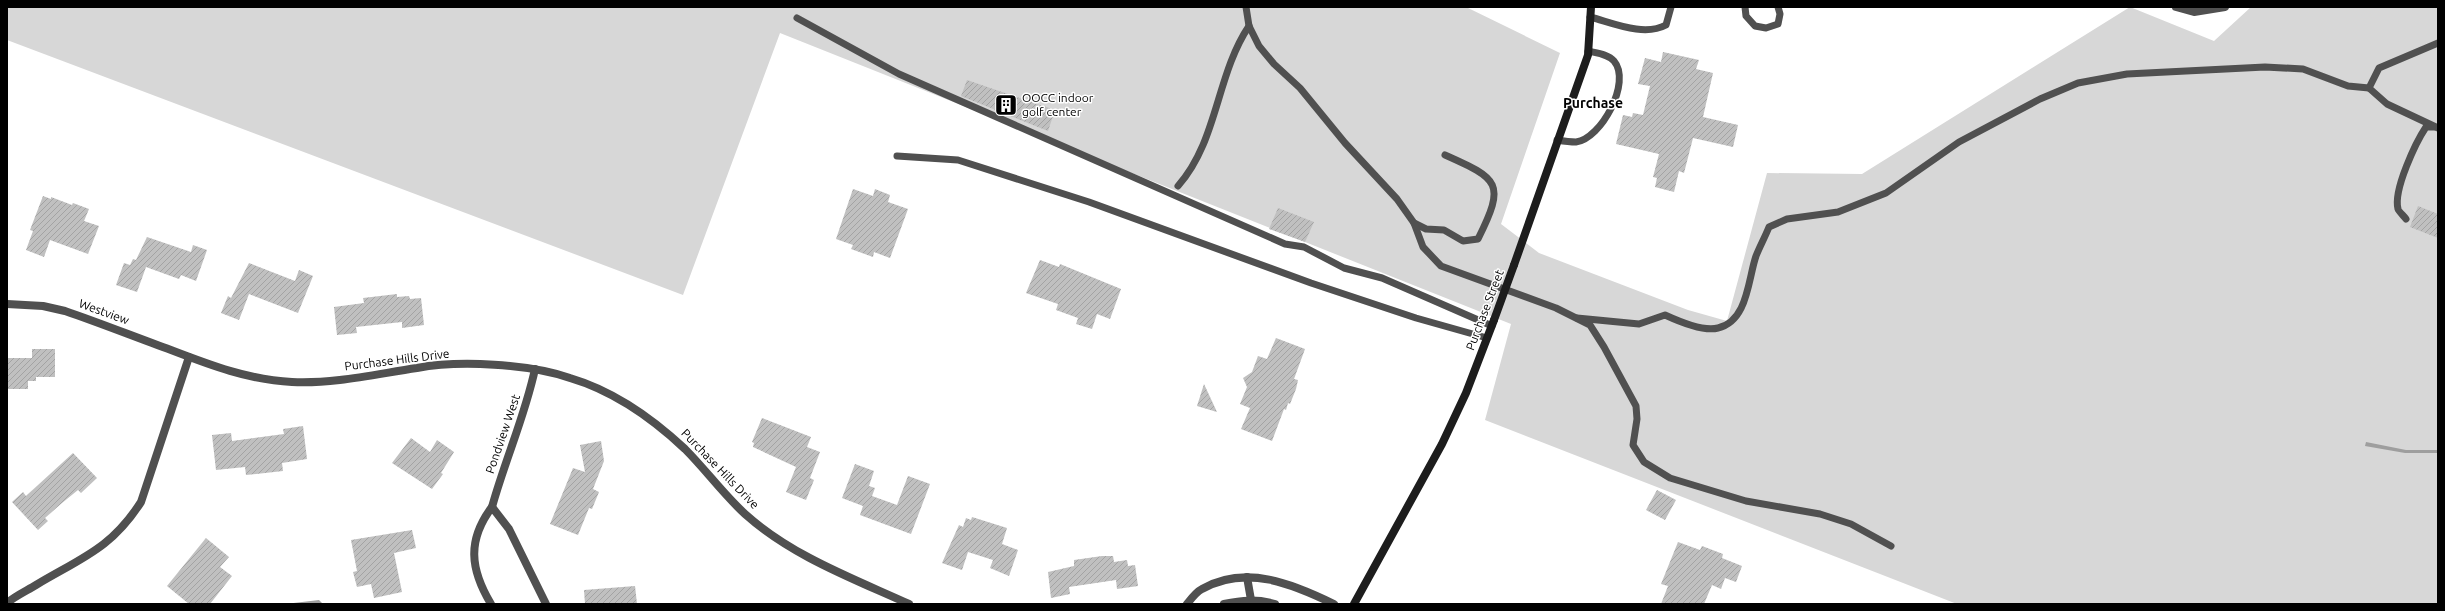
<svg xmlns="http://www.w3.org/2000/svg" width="2445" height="611" viewBox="0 0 2445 611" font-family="Ubuntu,sans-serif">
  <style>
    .grass { fill: #d7d7d7 }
    .water { fill: #9e9e9e }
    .building { fill: url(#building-hatch) }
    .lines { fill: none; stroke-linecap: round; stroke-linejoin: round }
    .lane { stroke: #505050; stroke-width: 7 }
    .street { stroke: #505050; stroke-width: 8 }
    .secondary { stroke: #1d1d1d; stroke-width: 8 }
    .secondary-bridge { stroke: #1d1d1d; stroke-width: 8 }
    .labels { text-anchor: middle; stroke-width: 3; stroke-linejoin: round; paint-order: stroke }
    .poi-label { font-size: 12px; fill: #000; stroke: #fff; text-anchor: start }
    .street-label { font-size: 12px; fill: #000; stroke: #fff }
    .quarter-label { font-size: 14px; font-weight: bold; fill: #000; stroke: #fff }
  </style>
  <defs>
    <pattern id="building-hatch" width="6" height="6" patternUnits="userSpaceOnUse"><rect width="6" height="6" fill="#c0c0c0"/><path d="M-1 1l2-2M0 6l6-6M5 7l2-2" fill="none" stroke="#a3a3a3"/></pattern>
  </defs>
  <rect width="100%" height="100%" fill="#fff"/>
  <polygon class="grass" points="7,7 1466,7 1560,53 1501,224 1539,253 1688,310 1727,321 1767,173 1862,174 2130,7 2214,41 2251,7 2438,7 2438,604 1957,604 1485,420 1511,324 780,33 683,295 7,40"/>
  <g class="water">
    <polygon points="2366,442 2406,450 2438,450 2438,453 2405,453 2365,446"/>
    <polygon points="319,600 323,604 285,604"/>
  </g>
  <g class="building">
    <polygon points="1663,52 1699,60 1696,69 1713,73 1703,117 1738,125 1733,147 1693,138 1684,173 1679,171 1674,192 1655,187 1657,178 1653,177 1659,154 1616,144 1623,115 1632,117 1633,113 1643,115 1650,86 1638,84 1645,58 1661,62"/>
    <polygon points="967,80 1055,110 1048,131 961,96"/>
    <polygon points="853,189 873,196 875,189 890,195 888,202 908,209 890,258 874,252 873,257 851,249 853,245 836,239"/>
    <polygon points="43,196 51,199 51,197 72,205 73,203 89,209 84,221 99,226 88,254 50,240 44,257 26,250 33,231 30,230"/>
    <polygon points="2418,206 2438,214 2438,238 2410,227"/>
    <polygon points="1278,208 1314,222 1305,242 1269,229"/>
    <polygon points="147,237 191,252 193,245 207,250 196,281 181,275 179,279 146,267 137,292 116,285 124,263 130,265 133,259 136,260"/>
    <polygon points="1040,260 1059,267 1060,264 1121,289 1110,319 1097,314 1092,329 1076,324 1078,318 1056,310 1058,304 1026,293"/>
    <polygon points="249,263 295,281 299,270 313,276 298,313 249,294 239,320 221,313 228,296 231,298"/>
    <polygon points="397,294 397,297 409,296 410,299 421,298 424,325 402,328 402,322 356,327 357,333 337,335 334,307 364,303 363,298"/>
    <polygon points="1276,338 1305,349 1294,379 1298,380 1296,389 1290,404 1288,403 1286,410 1284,409 1272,441 1241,429 1250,408 1240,404 1247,387 1243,378 1252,372 1258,356 1267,359"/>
    <polygon points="32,349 55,349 55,377 36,377 36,381 28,381 28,389 7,389 7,358 32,358"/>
    <polygon points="1204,384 1217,412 1197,406"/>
    <polygon points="762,418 811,437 807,447 820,452 810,478 814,480 806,500 786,492 796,467 753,447 754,443 752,442"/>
    <polygon points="303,426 307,459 282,463 283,471 246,475 245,467 216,470 212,435 231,433 232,441 284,434 283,429"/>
    <polygon points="411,438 430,452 437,440 454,452 441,473 443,474 432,489 392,463"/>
    <polygon points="601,441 604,461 593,489 599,492 592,509 589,508 578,535 550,524 573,468 585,472 580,445"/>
    <polygon points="73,453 97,478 81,493 78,490 62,503 45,518 48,521 38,530 12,502 23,492 26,496"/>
    <polygon points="855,464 874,471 869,486 875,488 872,496 897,505 908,476 930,484 911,534 860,515 863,506 842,498"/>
    <polygon points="1657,490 1676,500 1665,520 1646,510"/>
    <polygon points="972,517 1007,528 1002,544 1018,550 1009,576 990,568 993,560 968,552 962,570 942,563 959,525 963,527 966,518 971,520"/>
    <polygon points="412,530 416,548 394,553 402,592 374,598 371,584 357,587 353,572 357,571 351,540"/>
    <polygon points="206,538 229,557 220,567 232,576 210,604 189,604 167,586"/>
    <polygon points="1678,542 1700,550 1702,546 1723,554 1722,558 1742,566 1736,582 1725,578 1721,589 1712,585 1704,604 1661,604 1668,586 1661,584"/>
    <polygon points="1102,556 1113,556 1114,562 1127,560 1128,566 1135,565 1138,586 1117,589 1116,580 1069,587 1070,594 1051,598 1048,572 1074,566 1074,560"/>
    <polygon points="635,586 637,604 585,604 584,590"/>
  </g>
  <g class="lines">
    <g class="lane">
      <path d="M1246,7L1249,26L1259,46L1274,64L1300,88L1345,143L1397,199L1414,223L1426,229L1444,230L1463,241L1478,239C1506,183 1499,179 1445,155"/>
      <polyline points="1745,7 1746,16 1755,26 1766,28 1778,24 1780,14 1778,7"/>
      <path d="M1590,17C1613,23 1644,37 1666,25L1671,7"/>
      <polyline points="797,18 899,74 1285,244 1304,247 1344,268 1382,278 1492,326"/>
      <polyline points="2438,128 2387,104 2369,88 2379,68 2438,43"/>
      <path d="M1557,140C1563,141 1570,142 1576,142C1601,139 1632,82 1614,61C1608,54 1596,53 1588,51"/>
      <polyline points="897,156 958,160 1089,202 1311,283 1416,318 1487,338"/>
      <path d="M1178,186C1218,141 1216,75 1249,26"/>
      <path d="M2406,219C2404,216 2399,212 2398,209C2393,190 2416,142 2426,127H2434"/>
      <polyline points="1414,223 1423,247 1441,266 1556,308 1590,325 1604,347 1636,406 1637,419 1633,445 1644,462 1670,478 1746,501 1820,514 1851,524 1891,546"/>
      <path d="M1577,318L1639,324L1665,315C1678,321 1703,332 1718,328C1748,321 1748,279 1756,256C1760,246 1765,237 1769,227L1787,219L1838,212L1886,193L1959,142L2040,99L2078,83L2127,74L2265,67L2303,69L2348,86L2369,88"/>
    </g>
    <g class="street">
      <polyline points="2176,7 2194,12 2225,7"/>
      <path d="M7,304L43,306L65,311C100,323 135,337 171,350C210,365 249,380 292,382C334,384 376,374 417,368C460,360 529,364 570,378C614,391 652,418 685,449C706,470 723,494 745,514C792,556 852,578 909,604"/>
      <path d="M492,507C505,460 525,416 535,369"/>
      <polyline points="1247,577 1251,600"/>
      <path d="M7,603C15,596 26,591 36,585C81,558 111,549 141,502L189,357"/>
      <path d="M491,604C470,569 467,540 492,507L509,529L546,604"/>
      <path d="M1187,604C1191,599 1196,592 1202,589C1246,564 1293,584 1334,604"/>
      <path d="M1224,604C1242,600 1257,599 1275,604"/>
    </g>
    <g class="secondary">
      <polyline points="1514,265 1588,55 1591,7"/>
      <polyline points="1354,604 1442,444 1466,393 1494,320"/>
    </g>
    <polyline class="secondary-bridge" points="1494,320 1514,265"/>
  </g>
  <defs>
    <g id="building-square" transform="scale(1.15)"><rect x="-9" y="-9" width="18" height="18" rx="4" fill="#000" stroke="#fff"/><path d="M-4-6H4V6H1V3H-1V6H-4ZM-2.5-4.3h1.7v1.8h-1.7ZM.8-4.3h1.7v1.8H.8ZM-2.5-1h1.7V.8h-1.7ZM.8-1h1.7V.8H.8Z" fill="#fff"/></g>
  </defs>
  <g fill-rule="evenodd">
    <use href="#building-square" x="1006" y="105"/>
  </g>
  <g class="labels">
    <g class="poi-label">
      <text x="1022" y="102">OOCC indoor<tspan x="1022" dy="14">golf center</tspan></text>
    </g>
    <g class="street-label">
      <text transform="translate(1485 310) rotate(-69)" y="4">Purchase Street</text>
      <text transform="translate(104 312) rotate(20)" y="4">Westview</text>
      <text transform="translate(397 360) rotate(-7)" y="4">Purchase Hills Drive</text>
      <text transform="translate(503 434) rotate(-71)" y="4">Pondview West</text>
      <text transform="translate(720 469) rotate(46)" y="4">Purchase Hills Drive</text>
    </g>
    <g class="quarter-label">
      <text x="1593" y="108">Purchase</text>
    </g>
  </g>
  <rect width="2445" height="611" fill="none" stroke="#000000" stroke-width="16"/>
</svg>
